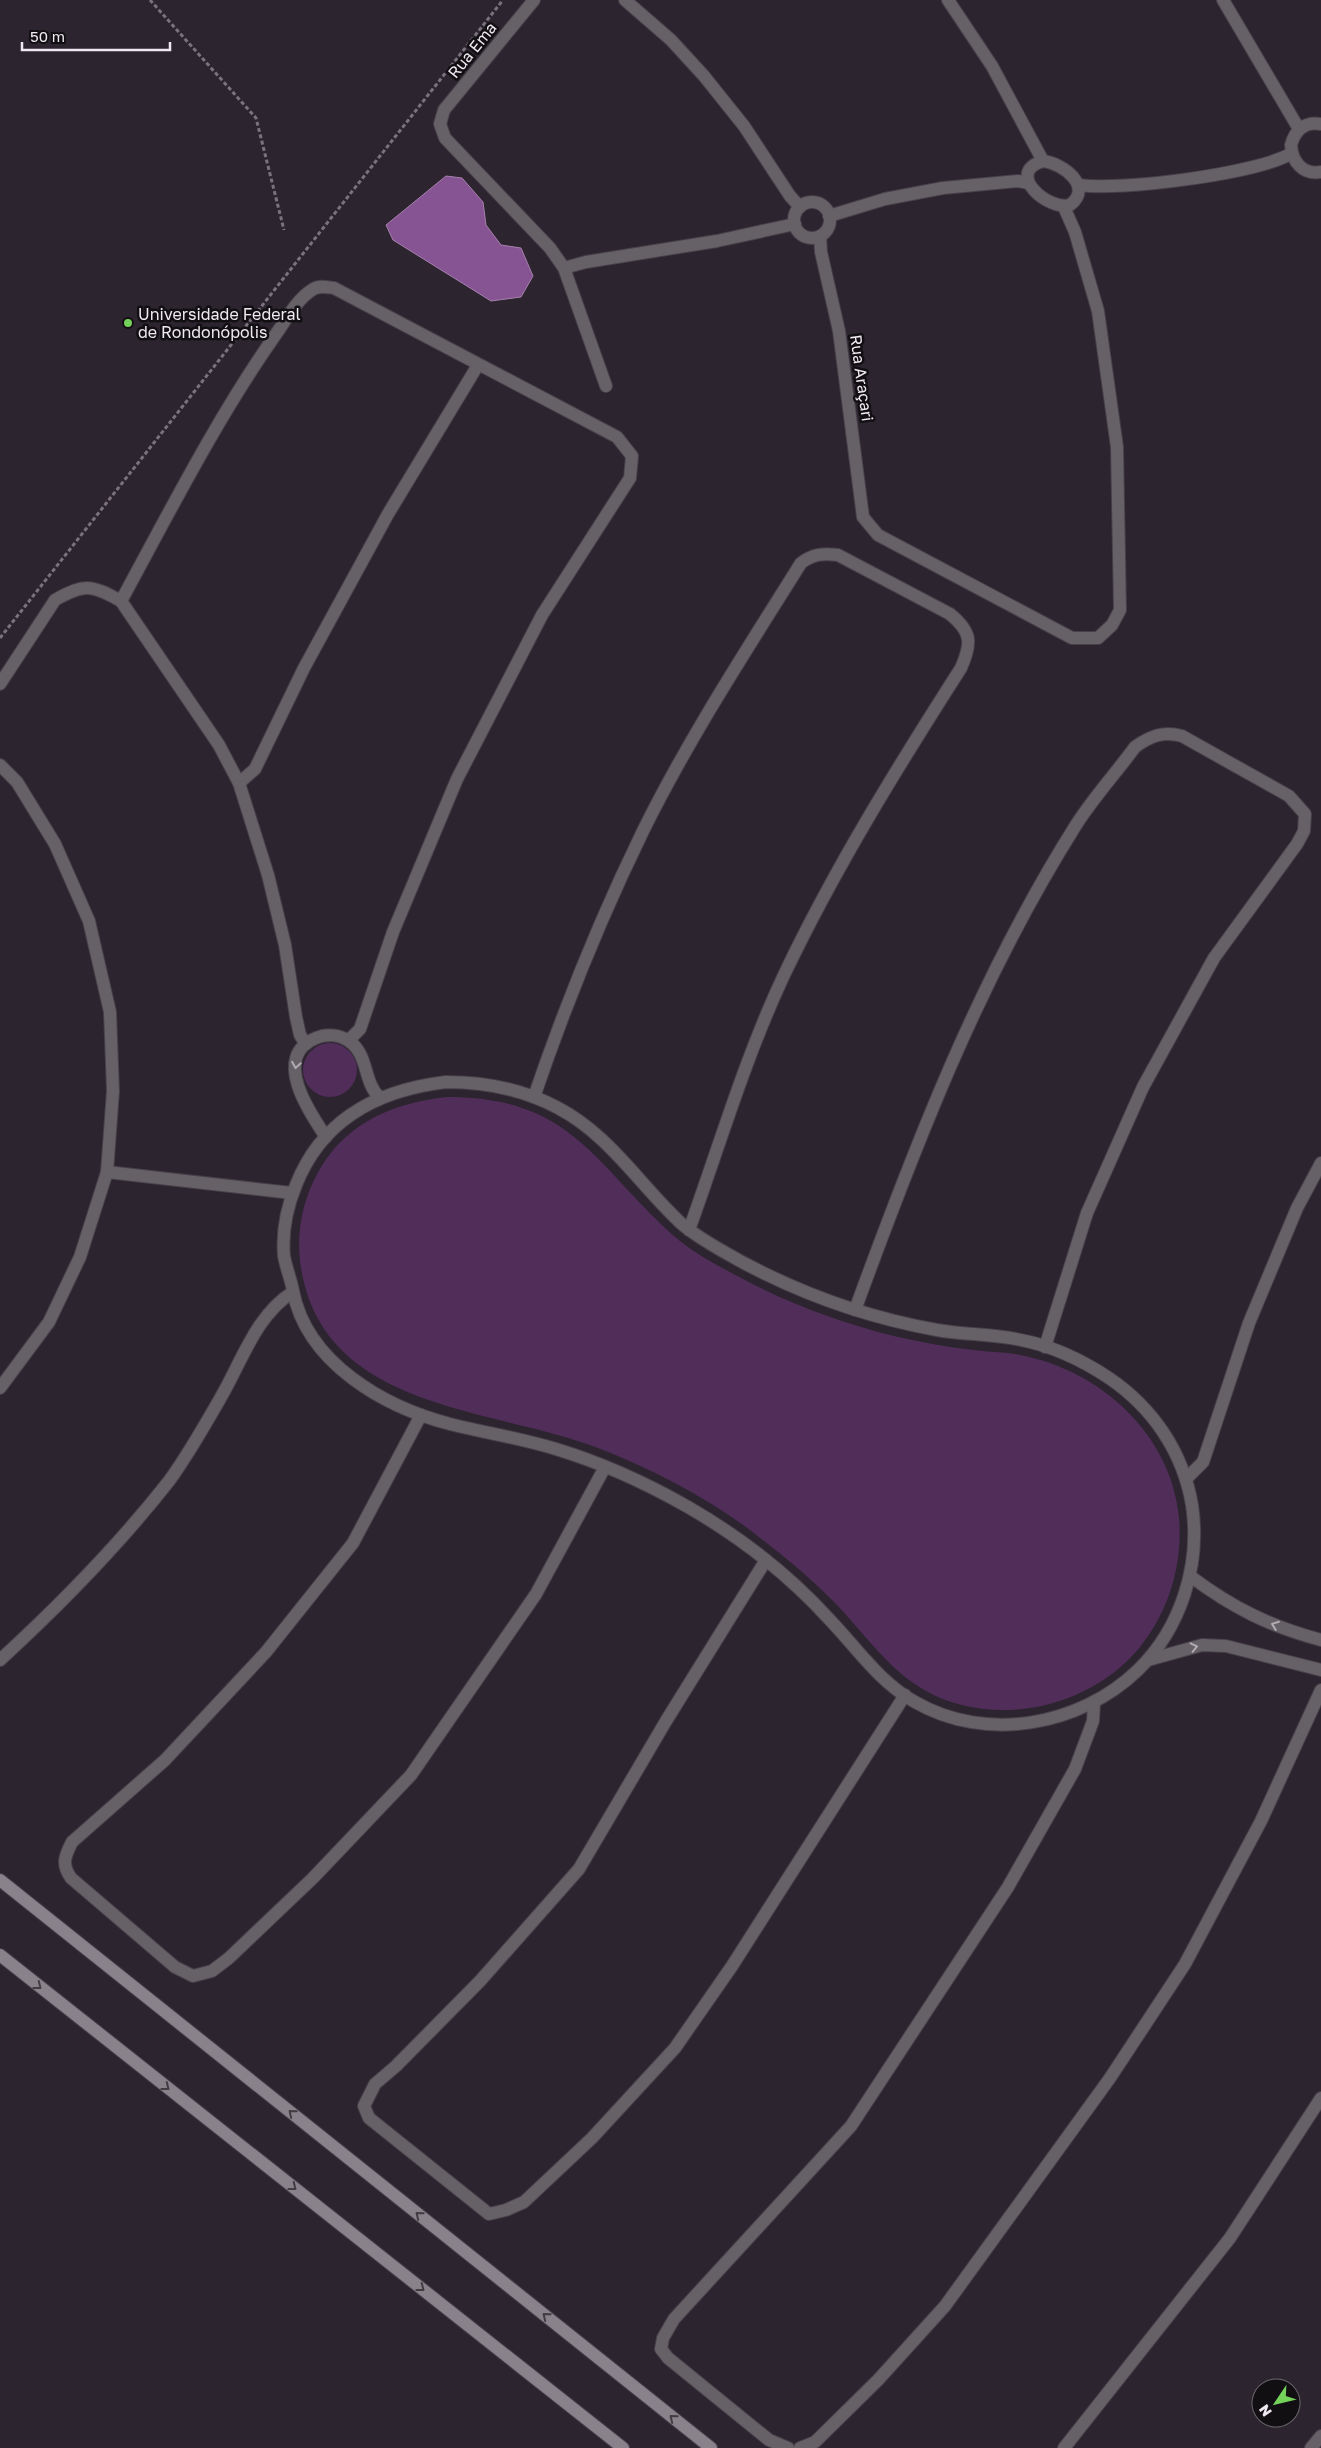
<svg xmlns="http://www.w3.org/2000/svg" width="1321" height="2448" viewBox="0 0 1321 2448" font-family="'Golos Text',sans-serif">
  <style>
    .green { fill: #512d5a }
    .water { fill: #865492; stroke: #a681ae }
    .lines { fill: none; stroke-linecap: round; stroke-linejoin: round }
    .street-casing { stroke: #47404a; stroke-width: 14 }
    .secondary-casing { stroke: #47404a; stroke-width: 14 }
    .path { stroke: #7a737d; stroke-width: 3; stroke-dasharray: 4 2.5; stroke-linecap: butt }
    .street { stroke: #666167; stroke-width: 12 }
    .secondary { stroke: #89828b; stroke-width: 12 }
    .oneway { stroke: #b1acb3 }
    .oneway2 { stroke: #423d43 }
    .poi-dot { fill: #74d25b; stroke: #120f13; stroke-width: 2 }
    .labels { text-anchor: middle; stroke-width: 5; stroke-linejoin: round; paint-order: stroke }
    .street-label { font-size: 16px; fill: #efe9f1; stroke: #120f13 }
    .poi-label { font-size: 16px; fill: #efe9f1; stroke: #120f13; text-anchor: start }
  </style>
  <rect width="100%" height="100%" fill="#2c242f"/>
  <g class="green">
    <circle cx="330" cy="1070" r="27"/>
    <path d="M447,1097C572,1097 593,1163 674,1236C694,1254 719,1266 743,1279C790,1304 842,1323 894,1336C920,1342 947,1347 974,1350C989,1352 1005,1352 1020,1355C1100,1370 1171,1434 1179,1517C1183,1564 1169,1611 1140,1647C1098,1698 1026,1721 962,1705C902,1690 877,1648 838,1606C811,1578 781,1554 750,1530C704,1496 652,1469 598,1448C492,1407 324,1411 301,1268C294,1226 307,1181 334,1149C364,1115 403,1102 447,1097Z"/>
  </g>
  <polygon class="water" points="446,176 462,178 483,202 486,225 501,245 521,248 533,276 521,297 491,301 393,240 386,225"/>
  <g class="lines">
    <g class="street-casing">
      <g id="street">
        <polyline points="534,0 444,110 440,124 445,138 550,248 564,268 606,386"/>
        <polyline points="625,0 671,40 704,76 744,126 790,196 800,207"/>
        <polyline points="948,0 992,66 1043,161"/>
        <polyline points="1223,0 1299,129"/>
        <path d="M1321,124C1305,121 1295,130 1291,145C1292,162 1303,175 1321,172"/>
        <path d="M1043,161C1063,163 1094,187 1070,205C1048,211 1004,173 1043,161Z"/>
        <path d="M1079,185C1120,191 1257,174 1292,153"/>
        <circle cx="812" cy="220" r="18"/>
        <polyline points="829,216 885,199 943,188 1018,181 1028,183"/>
        <polyline points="820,236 821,252 839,331 863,517 878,535 1072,638 1098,638 1112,625 1120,610 1117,447 1098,311 1075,232 1064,207"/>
        <polyline points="564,268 586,262 717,241 795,224"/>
        <path d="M121,601C170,511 217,418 276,334C286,320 297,299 312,290C318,285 326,287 334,288L617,437L632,456L630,478L542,615L457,779L393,932L360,1029L349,1040"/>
        <path d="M0,684L55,600C85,583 92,585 121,601L219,745L239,783L268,875L285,945L296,1017L300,1035L306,1044"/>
        <polyline points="0,765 17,782 55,844 89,921 110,1012 113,1091 107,1172 80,1257 49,1322 0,1388"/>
        <polyline points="239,783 255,769 304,668 388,514 478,365"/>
        <path d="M446,1082C503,1082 557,1098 600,1138C630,1165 653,1198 683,1225C701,1240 724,1252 744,1263C804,1295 870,1318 937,1330C965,1335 994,1334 1021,1340C1052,1346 1082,1360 1109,1378C1153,1408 1183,1452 1192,1505C1201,1565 1181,1628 1138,1670C1080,1726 986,1743 915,1702C879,1682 857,1648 829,1619C789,1575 740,1537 688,1507C646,1483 602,1463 556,1449C521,1438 485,1433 450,1424C384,1407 307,1363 293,1291C291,1279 286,1268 284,1256C282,1233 287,1207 296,1185C322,1119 378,1090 446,1082Z"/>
        <path d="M534,1097C565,1006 601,917 643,831C689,738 746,651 801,563C813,554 823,553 838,555L950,614C972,632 972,643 961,668C897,768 835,868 784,975C745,1058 720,1144 689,1230"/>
        <path d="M326,1137C309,1112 271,1056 316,1038C327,1033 340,1035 349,1041C369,1055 363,1081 379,1097"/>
        <polyline points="107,1172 292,1193"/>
        <path d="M855,1310C916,1143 980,977 1076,825C1093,798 1116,773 1135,747C1150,736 1163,731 1182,736L1289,796L1305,814L1304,831L1297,844L1214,958L1143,1087L1087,1213L1045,1347"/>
        <path d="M421,1415L353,1543L266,1652L165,1760L72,1842C65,1856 61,1864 71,1878L175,1967L193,1976L212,1971L229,1958L313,1878L411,1775L536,1594L605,1467"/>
        <polyline points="1186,1479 1203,1462 1249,1323 1297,1208 1321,1163"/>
        <polyline points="766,1560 666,1721 579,1869 480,1981 396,2066 375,2084 364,2106 369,2118 489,2214 506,2210 524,2202 592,2138 675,2048 732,1966 905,1695"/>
        <path d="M1190,1576C1233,1608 1269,1626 1321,1640"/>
        <path d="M0,1660C61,1604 118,1546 169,1481C188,1455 205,1425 221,1397C242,1361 256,1315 293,1292"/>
        <polyline points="1148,1660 1202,1645 1226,1646 1321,1670"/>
        <polyline points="788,2448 769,2440 668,2358 661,2349 663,2338 674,2319 851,2126 1008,1887 1075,1769 1093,1721 1094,1703"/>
        <polyline points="800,2448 815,2442 878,2380 945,2306 1110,2078 1185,1964 1261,1821 1321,1690"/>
        <polyline points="1064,2448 1230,2238 1321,2098"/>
        <polyline points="1311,2448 1321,2436"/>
      </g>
    </g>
    <g class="secondary-casing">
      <g id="secondary">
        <polyline points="0,1880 711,2448"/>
        <polyline points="0,1955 623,2448"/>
      </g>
    </g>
    <g class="path">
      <polyline points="150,0 256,118 284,230"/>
      <polyline points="0,638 503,0"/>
    </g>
    <use href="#street" class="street"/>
    <use href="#secondary" class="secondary"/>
  </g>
  <defs><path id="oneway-chevron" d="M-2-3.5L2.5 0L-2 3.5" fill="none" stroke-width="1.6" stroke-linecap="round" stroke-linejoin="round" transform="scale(1.25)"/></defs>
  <g class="oneway">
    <use href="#oneway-chevron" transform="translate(296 1065) rotate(99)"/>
    <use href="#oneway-chevron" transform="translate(1275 1625) rotate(-159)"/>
    <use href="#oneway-chevron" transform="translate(1194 1647) rotate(-13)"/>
  </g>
  <g class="oneway2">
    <use href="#oneway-chevron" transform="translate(38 1986) rotate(38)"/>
    <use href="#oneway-chevron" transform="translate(166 2087) rotate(38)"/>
    <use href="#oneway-chevron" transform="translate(292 2113) rotate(-141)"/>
    <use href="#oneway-chevron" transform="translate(293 2187) rotate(38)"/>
    <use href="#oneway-chevron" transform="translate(419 2215) rotate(-141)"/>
    <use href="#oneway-chevron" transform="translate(421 2288) rotate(38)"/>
    <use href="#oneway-chevron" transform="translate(546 2316) rotate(-141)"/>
    <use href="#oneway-chevron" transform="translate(673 2418) rotate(-141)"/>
  </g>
  <circle class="poi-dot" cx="128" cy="323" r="5"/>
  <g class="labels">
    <g class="street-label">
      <text transform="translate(472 50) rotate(-51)" y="6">Rua Ema</text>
      <text transform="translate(862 378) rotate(82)" y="6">Rua Araçari</text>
    </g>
    <g class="poi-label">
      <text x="138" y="320">Universidade Federal<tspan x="138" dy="18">de Rondonópolis</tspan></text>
    </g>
  </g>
  <g transform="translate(1276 2403) rotate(235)"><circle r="24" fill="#120f13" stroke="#6a666c"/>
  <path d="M0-4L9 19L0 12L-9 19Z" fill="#74d25b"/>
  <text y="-8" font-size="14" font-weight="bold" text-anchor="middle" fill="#efe9f1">N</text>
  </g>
  <path d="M22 42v8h148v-8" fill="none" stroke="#efe9f1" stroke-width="2.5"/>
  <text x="30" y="42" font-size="15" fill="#efe9f1" stroke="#120f13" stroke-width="4" paint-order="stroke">50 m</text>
</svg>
